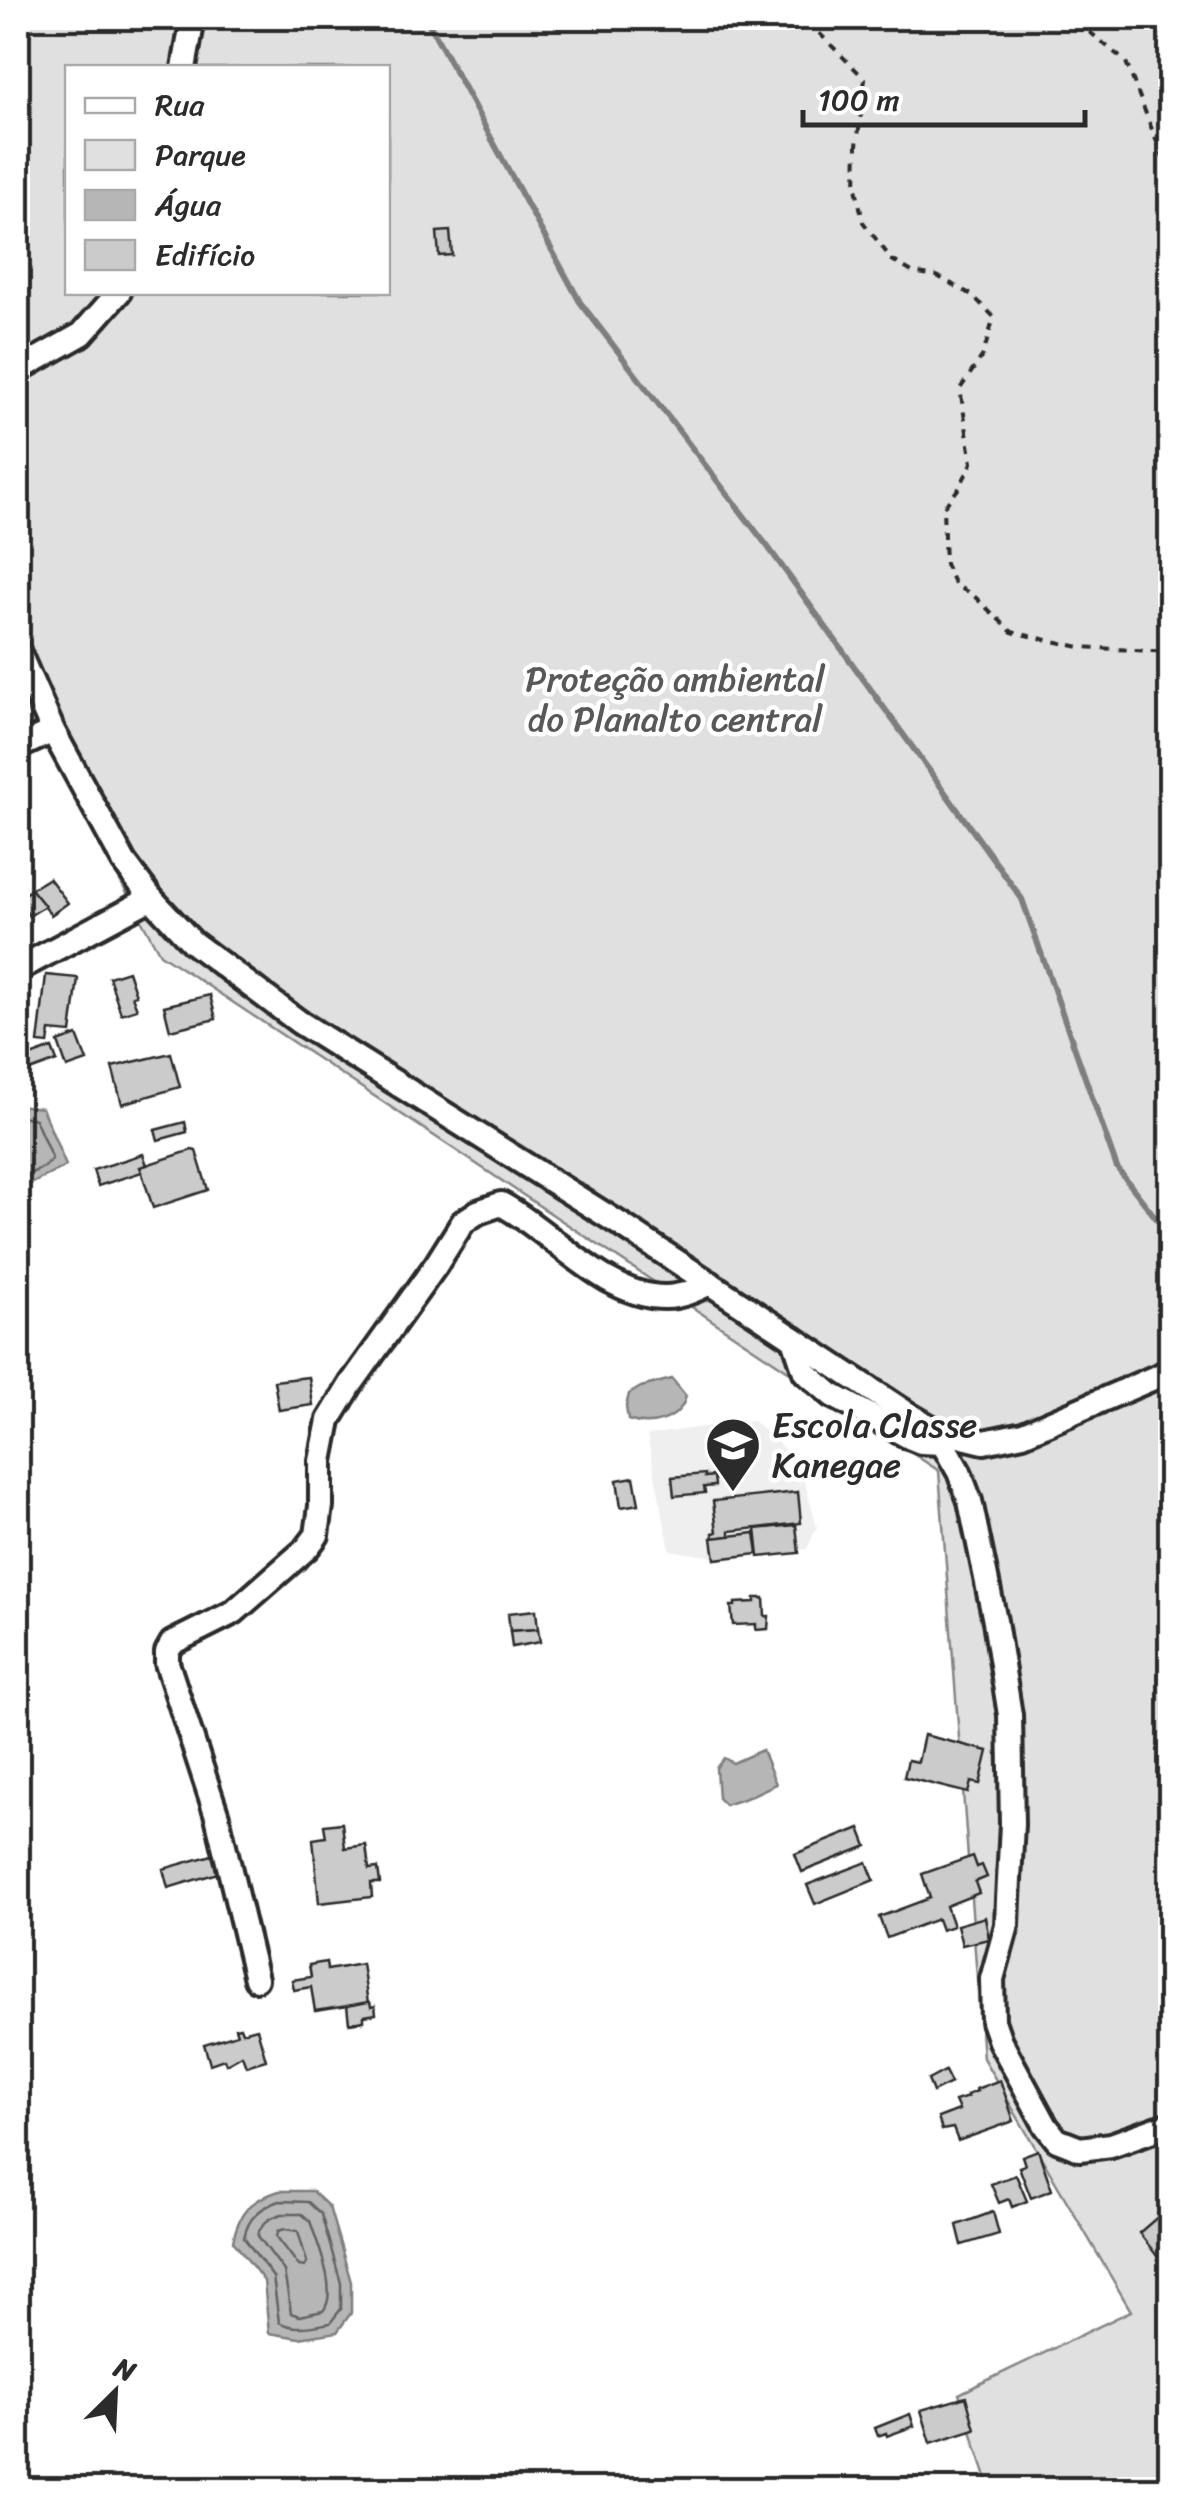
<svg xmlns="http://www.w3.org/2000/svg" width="1188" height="2507" viewBox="0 0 1188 2507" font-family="Sriracha,sans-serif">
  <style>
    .built { fill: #efefef }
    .green { fill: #e0e0e0; stroke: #868686; stroke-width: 2.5; fill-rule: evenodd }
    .water { fill: #b6b6b6; stroke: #7e7e7e; stroke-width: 2.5 }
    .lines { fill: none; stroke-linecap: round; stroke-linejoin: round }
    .shore { stroke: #636363; stroke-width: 2.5 }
    .stream { stroke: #7e7e7e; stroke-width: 6 }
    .building { fill: #cbcbcb; stroke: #2b2b2b; stroke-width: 2.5 }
    .minor-casing { stroke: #2b2b2b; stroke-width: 30 }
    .path { stroke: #2b2b2b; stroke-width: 4; stroke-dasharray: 8 8; stroke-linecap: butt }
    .minor { stroke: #fff; stroke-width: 22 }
    .labels { text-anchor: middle; stroke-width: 9; stroke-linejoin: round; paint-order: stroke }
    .park-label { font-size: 35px; fill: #585858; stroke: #fff }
    .poi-label { font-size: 35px; fill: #2b2b2b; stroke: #fff; text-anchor: start }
  </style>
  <rect width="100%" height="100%" fill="#fff"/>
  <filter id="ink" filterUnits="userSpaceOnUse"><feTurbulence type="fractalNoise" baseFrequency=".01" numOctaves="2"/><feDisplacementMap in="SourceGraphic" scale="20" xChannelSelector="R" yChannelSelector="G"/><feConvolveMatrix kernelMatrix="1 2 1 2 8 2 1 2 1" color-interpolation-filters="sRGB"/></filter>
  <g filter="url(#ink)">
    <polygon class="built" points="752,1420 799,1462 817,1527 807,1549 713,1557 670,1550 647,1435"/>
    <path class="green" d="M18,18H1170V2489H990L959,2394L1131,2311L983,2058L939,1471L160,954L18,694ZM68,68H388V292H68Z"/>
    <g class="water">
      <polygon points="18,1105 42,1108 66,1166 27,1186 18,1184"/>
      <path d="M672,1379L686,1396C680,1421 650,1428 628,1420L626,1406L629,1394L641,1387Z"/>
      <polygon points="762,1750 776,1784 746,1798 725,1805 718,1798 716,1768 724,1758 733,1763"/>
      <path d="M279,2191H312L329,2207L351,2282V2313L337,2332L299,2338L269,2333L264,2281L233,2241C239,2211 251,2200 279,2191Z"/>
    </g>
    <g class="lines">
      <g class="shore">
        <path d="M18,1115L35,1119L52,1159C45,1169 29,1175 18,1175"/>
        <path d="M280,2201L308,2202L321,2214L341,2283V2309L330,2323C313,2326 295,2331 279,2322L273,2277L244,2238C248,2217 261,2207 280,2201Z"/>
        <path d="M282,2214H302L310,2221C317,2243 339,2292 323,2311L299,2316L291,2313L284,2271L258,2236C259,2224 271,2217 282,2214Z"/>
        <polygon points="285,2229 298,2231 307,2262 305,2267 299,2266 277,2237 278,2231"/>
      </g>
      <g class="stream">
        <polyline points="426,18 580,302 768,547 1022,899 1117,1168 1170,1236"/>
        <polyline points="18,2416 30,2490"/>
      </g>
    </g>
    <g class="building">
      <polygon points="450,231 452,255 439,256 437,232"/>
      <polygon points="49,878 68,903 51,915 31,889"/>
      <polygon points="21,886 26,893 31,889 45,906 29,916 18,901 20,898 18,889"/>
      <polygon points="128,971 136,995 132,996 137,1009 121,1014 109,977"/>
      <polygon points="46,975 78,978 71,1033 50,1031 48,1044 38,1043"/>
      <polygon points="210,995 216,1019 170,1030 164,1006"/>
      <polygon points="77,1035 87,1061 67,1068 58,1042"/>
      <polygon points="52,1048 57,1061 30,1071 25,1058"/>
      <polygon points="171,1053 180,1087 122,1104 112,1067"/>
      <polygon points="185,1122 187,1132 158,1140 155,1130"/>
      <polygon points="192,1150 196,1151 208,1190 153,1208 140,1167"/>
      <polygon points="143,1154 147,1165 140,1167 142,1172 98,1186 93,1170"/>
      <polygon points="309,1377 313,1405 279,1410 274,1381"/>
      <polygon points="705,1474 705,1477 714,1476 715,1486 704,1487 705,1493 674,1496 672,1477"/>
      <polygon points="634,1477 639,1504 621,1507 617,1480"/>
      <polygon points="798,1492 801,1523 730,1531 730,1536 714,1538 713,1533 717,1532 713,1501"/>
      <polygon points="796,1525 799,1553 759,1557 756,1529"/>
      <polygon points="755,1533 758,1554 715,1559 712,1538"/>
      <polygon points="755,1598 764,1598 765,1616 769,1616 768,1629 756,1630 756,1624 733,1625 731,1606 735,1606 735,1603 755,1602"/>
      <polygon points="536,1610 538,1629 510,1631 508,1613"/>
      <polygon points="538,1629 540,1642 512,1647 510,1631"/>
      <polygon points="924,1735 988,1751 980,1784 971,1782 968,1793 904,1777 908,1760 918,1762"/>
      <polygon points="342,1823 345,1848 366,1845 369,1869 378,1868 380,1883 371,1883 372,1897 319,1903 313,1839 326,1837 324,1825"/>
      <polygon points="860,1828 867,1846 802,1872 795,1854"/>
      <polygon points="212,1855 218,1873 168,1888 163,1869"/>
      <polygon points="973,1856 977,1867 982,1865 987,1877 975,1882 979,1893 946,1906 953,1926 941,1930 937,1919 887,1938 879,1917 930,1898 922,1874"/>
      <polygon points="867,1862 874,1880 815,1904 807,1885"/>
      <polygon points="985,1917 989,1939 962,1945 957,1925"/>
      <polygon points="326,1962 327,1970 362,1964 368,2003 315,2011 311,1987 294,1990 292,1980 311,1977 309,1965"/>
      <polygon points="368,2002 370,2002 371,2007 375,2006 376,2014 364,2016 364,2021 349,2023 347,2006"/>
      <polygon points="240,2027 242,2032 257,2028 266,2060 246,2066 242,2055 226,2064 224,2059 210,2064 204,2044 237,2034 235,2028"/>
      <polygon points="945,2071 951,2083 933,2092 928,2080"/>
      <polygon points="1000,2080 1014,2121 958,2141 953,2128 942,2130 938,2118 959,2110 955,2101 968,2097 967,2095 977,2091 976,2089"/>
      <polygon points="1038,2150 1052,2190 1031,2198 1019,2167 1025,2165 1022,2156"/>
      <polygon points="1016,2175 1027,2201 1012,2207 1009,2199 999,2203 991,2184"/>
      <polygon points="1170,2203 1170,2253 1161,2261 1139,2233 1160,2215 1158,2213"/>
      <polygon points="993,2212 999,2234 962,2245 957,2225"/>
      <polygon points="966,2397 975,2429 931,2443 921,2410"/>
      <polygon points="910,2414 914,2426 887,2436 886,2433 878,2436 875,2428"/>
    </g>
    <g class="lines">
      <g class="minor-casing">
        <g id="minor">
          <polyline points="184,68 193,18"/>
          <polyline points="18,370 82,334 119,292"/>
          <polyline points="18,651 53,731 124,862 151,898 192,942 299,1022 623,1226 911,1416 935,1430 984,1442 1023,1434 1170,1371"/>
          <polyline points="18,747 53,731"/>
          <polyline points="18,969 151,898"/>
          <polyline points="794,1339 805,1372 832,1395 911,1438 921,1442 942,1443"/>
          <polyline points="935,1430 959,1472 970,1501 995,1621 1010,1715 1012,1824 1008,1899 1007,1925 992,1979 993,2021 1000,2041 1046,2126 1057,2140 1080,2149 1111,2145 1170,2124"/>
          <path d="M256,1979L217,1816L167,1663V1652L172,1643L234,1612L307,1548L317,1535L321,1506V1461L329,1420L351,1384L436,1265L463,1222L478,1212L501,1204C552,1231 604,1297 665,1297C681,1297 696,1290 710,1283"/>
        </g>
      </g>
      <g class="path">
        <polyline points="814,18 818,32 865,79 857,145 856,188 863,222 892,260 912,272 937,276 972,295 994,317 983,355 960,389 972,463 959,488 943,508 945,564 955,585 973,595 1012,632 1080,647 1170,652"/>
        <polyline points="1043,18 1091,33 1126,62 1170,176"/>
      </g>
      <use href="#minor" class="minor"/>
    </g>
  </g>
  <defs>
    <g id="school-pin" transform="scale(2.875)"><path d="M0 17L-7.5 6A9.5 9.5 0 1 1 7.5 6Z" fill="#2b2b2b" stroke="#fff"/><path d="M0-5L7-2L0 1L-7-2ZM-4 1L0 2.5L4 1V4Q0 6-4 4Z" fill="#fff"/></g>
  </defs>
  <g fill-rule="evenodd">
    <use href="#school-pin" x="733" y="1445"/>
  </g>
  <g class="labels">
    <g class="park-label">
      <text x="675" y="691">Proteção ambiental<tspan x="675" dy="40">do Planalto central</tspan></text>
    </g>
    <g class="poi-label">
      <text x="772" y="1437">Escola Classe<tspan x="772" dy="40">Kanegae</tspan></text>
    </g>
  </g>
  <rect width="1188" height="2507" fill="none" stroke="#fff" stroke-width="60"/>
  <rect x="30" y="30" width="1128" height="2447" fill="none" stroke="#2b2b2b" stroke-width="4" filter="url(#ink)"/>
  <rect x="65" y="65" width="325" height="230" fill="#ffffff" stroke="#aaaaaa" stroke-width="2.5"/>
  <rect x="85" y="98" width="50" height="15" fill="#ffffff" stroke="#aaaaaa" stroke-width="2.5"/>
  <text x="155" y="115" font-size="30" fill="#2b2b2b">Rua</text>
  <rect x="85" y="140" width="50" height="30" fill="#e0e0e0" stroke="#aaaaaa" stroke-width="2.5"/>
  <text x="155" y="165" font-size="30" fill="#2b2b2b">Parque</text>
  <rect x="85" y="190" width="50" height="30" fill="#b6b6b6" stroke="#aaaaaa" stroke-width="2.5"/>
  <text x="155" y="215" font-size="30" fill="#2b2b2b">Água</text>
  <rect x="85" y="240" width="50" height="30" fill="#cbcbcb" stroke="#aaaaaa" stroke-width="2.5"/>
  <text x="155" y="265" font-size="30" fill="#2b2b2b">Edifício</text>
  <g transform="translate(115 2392) rotate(24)" stroke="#ffffff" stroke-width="8" paint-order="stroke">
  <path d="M0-8L18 38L0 25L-18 38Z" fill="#2b2b2b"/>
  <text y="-15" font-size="28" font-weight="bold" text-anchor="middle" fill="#2b2b2b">N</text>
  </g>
  <path d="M803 110v15h282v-15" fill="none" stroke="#2b2b2b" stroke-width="5"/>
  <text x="818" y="110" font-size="30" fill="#2b2b2b" stroke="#ffffff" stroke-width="8" paint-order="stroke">100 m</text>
</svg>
